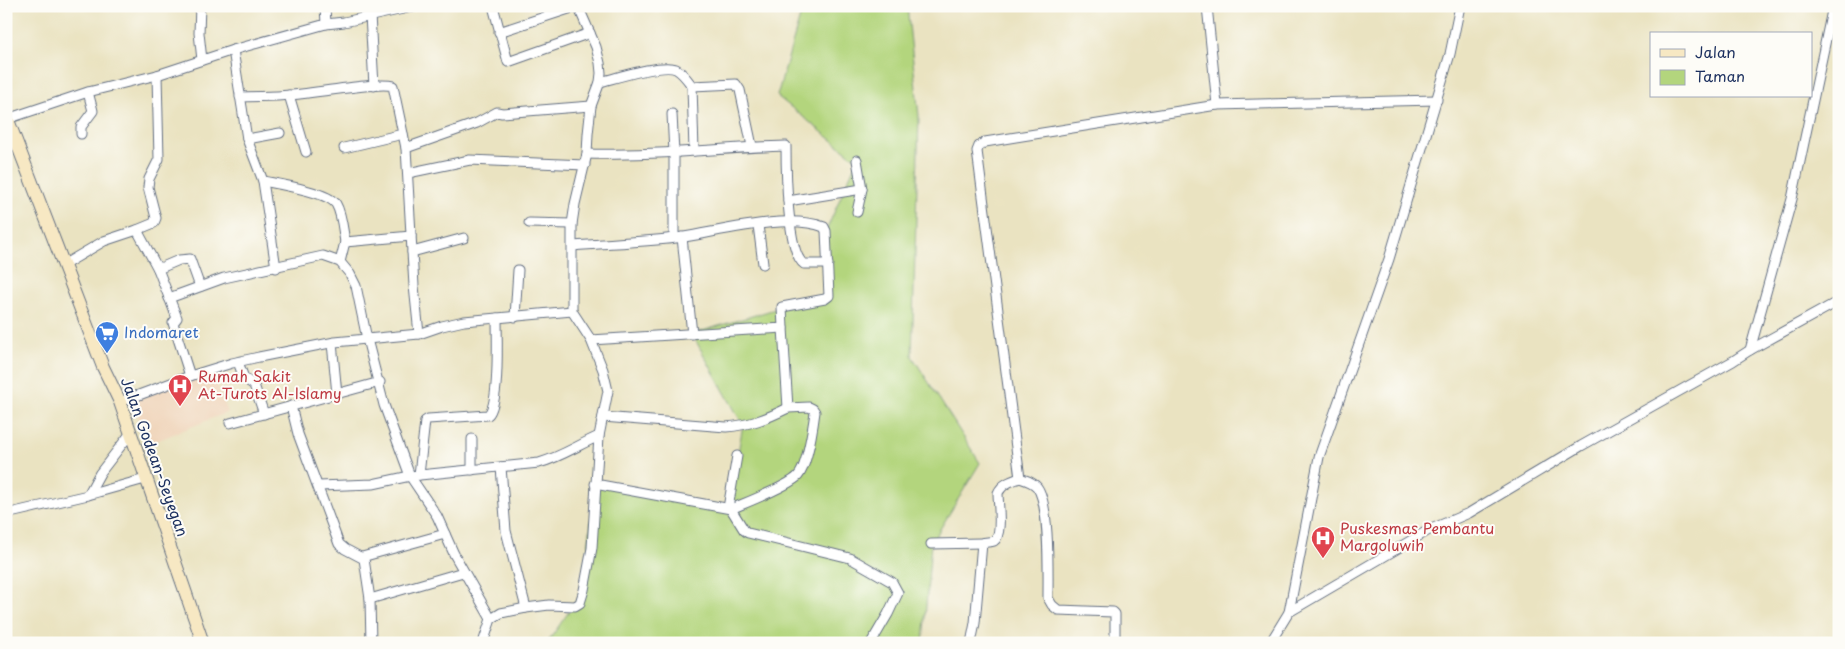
<svg xmlns="http://www.w3.org/2000/svg" width="1845" height="649" viewBox="0 0 1845 649" font-family="'Playpen Sans',sans-serif">
  <style>
    .built { fill: #f0d6bc }
    .green { fill: #b3d57d; stroke: #67826e }
    .lines { fill: none; stroke-linecap: round; stroke-linejoin: round }
    .minor-casing { stroke: #636e81; stroke-width: 11 }
    .secondary-casing { stroke: #636e81; stroke-width: 14 }
    .minor { stroke: #fff; stroke-width: 9 }
    .secondary { stroke: #f7e8c3; stroke-width: 12 }
    .labels { text-anchor: middle; stroke-width: 4; stroke-linejoin: round; paint-order: stroke }
    .shop-label { font-size: 15px; fill: #366cbe; stroke: #fdfcf7; text-anchor: start }
    .health-label { font-size: 15px; fill: #be3a42; stroke: #fdfcf7; text-anchor: start }
    .street-label { font-size: 15px; fill: #1b2f5e; stroke: #fdfcf7 }
  </style>
  <rect width="100%" height="100%" fill="#fdfcf7"/>
  <filter id="ink" filterUnits="userSpaceOnUse"><feTurbulence type="fractalNoise" baseFrequency=".02" numOctaves="2"/><feDisplacementMap in="SourceGraphic" scale="10" xChannelSelector="R" yChannelSelector="G"/><feConvolveMatrix kernelMatrix="1 2 1 2 8 2 1 2 1" color-interpolation-filters="sRGB"/></filter>
  <filter id="wash" filterUnits="userSpaceOnUse"><feTurbulence type="fractalNoise" baseFrequency=".0096" numOctaves="4" result="noise"/><feDisplacementMap in="SourceGraphic" scale="20" xChannelSelector="R" yChannelSelector="G"/><feGaussianBlur stdDeviation="1.12" result="paint"/><feColorMatrix in="noise" values="0 0 0 0 0 0 0 0 0 0 0 0 0 0 0 0 0 1.4 0 .05"/><feComposite in="paint" operator="in"/></filter>
  <g filter="url(#wash)">
    <rect width="100%" height="100%" fill="#eae3c1"/>
    <polygon class="built" points="211,370 228,412 149,444 132,402"/>
    <polygon class="green" points="807,6 907,6 919,116 912,356 980,463 931,544 923,643 547,643 584,590 595,484 728,508 743,425 692,334 782,307 825,299 826,231 857,160 777,96 802,10"/>
  </g>
  <g filter="url(#ink)">
    <g class="lines">
      <g class="minor-casing">
        <g id="minor">
          <polyline points="200,6 199,33 202,60"/>
          <polyline points="325,6 326,24"/>
          <polyline points="493,6 508,62 590,33"/>
          <polyline points="1207,6 1217,105"/>
          <polyline points="370,15 374,86"/>
          <polyline points="499,32 578,6"/>
          <polyline points="233,50 247,139 263,181 276,268"/>
          <polyline points="157,75 159,159 149,179 148,187 156,218 154,223 137,230 158,269 177,318 173,323 190,376"/>
          <path d="M600,82C616,78 662,63 676,69C683,73 687,79 692,86L736,84L740,90L752,146"/>
          <polyline points="692,86 694,151"/>
          <polyline points="289,95 306,152"/>
          <path d="M240,97C256,96 273,97 290,95C310,94 379,81 393,86L406,148L414,286L419,334"/>
          <polyline points="672,114 674,153 674,237"/>
          <polyline points="7,119 88,92 157,75 233,50 326,24 344,22 417,6"/>
          <polyline points="81,134 81,127 93,111 88,92"/>
          <polyline points="247,139 280,133"/>
          <polyline points="344,148 403,134"/>
          <polyline points="406,148 477,123 497,112 502,113 591,106"/>
          <path d="M587,154C654,156 720,148 786,146C786,167 787,254 804,264H828"/>
          <polyline points="408,173 470,160 585,165"/>
          <path d="M263,181C278,184 328,192 336,204C342,214 343,231 345,242L411,236"/>
          <polyline points="788,201 862,189"/>
          <polyline points="857,212 862,189 857,160"/>
          <polyline points="529,223 572,224"/>
          <polyline points="758,225 763,264"/>
          <polyline points="682,237 692,334"/>
          <path d="M573,246C609,243 647,242 684,237C722,231 787,213 824,227L826,231L829,296L825,299L782,307L783,328L591,340"/>
          <polyline points="412,252 464,238"/>
          <polyline points="340,262 345,242"/>
          <polyline points="65,264 104,241 137,230"/>
          <polyline points="158,269 179,260 190,259 199,284 201,286"/>
          <path d="M169,298L224,278L323,256L340,262L350,274L356,286L367,339L384,405L410,476L539,463C561,457 578,445 599,436"/>
          <polyline points="515,317 518,270"/>
          <path d="M783,328L788,408L809,407L813,409L815,412C813,427 807,466 798,476C789,486 745,503 731,509L744,530L748,533L850,558L892,582L898,593L888,614L871,643"/>
          <polyline points="332,343 337,394"/>
          <polyline points="1750,350 1792,199 1833,6"/>
          <polyline points="238,362 244,378 254,385 264,414"/>
          <polyline points="120,402 190,376 232,363 259,357 335,342 419,334 442,326 464,321 572,311 572,224 575,204 587,154 588,134 591,106 600,82 601,73 600,63 596,47 578,6"/>
          <polyline points="291,406 298,434 339,544 345,549 364,559 370,599 371,643"/>
          <path d="M603,417L726,427C750,425 766,419 788,408"/>
          <polyline points="230,423 380,382"/>
          <polyline points="472,439 472,470"/>
          <polyline points="501,467 506,531 526,608"/>
          <path d="M419,475L425,421L428,419L488,415C500,404 497,336 497,318"/>
          <polyline points="595,484 731,509"/>
          <polyline points="319,486 373,484 410,476 437,516 454,554 491,619"/>
          <polyline points="88,495 100,473 130,434"/>
          <polyline points="728,508 737,456"/>
          <polyline points="6,514 88,495 145,479"/>
          <polyline points="931,544 982,543"/>
          <polyline points="362,557 445,534"/>
          <polyline points="370,599 463,572"/>
          <polyline points="1289,612 1429,530 1469,513 1581,446 1733,361 1750,350 1839,301"/>
          <polyline points="483,643 491,619 501,613 526,608 549,605 575,606 580,603 584,590 592,548 599,436 608,391 603,370 591,340 572,311"/>
          <path d="M971,643L975,623L982,543C985,542 991,542 994,541C1003,535 998,503 998,493C1002,484 1011,481 1020,478"/>
          <path d="M1115,643V614L1113,612L1058,610L1052,605L1048,598C1048,574 1050,504 1037,487C1033,482 1026,480 1020,478L977,151L979,146L985,142L1217,105L1437,100"/>
          <polyline points="1270,643 1289,612 1319,457 1389,259 1450,54 1460,6"/>
        </g>
      </g>
      <g class="secondary-casing">
        <polyline id="secondary" points="6,115 103,367 120,402 203,643"/>
      </g>
      <use href="#minor" class="minor"/>
      <use href="#secondary" class="secondary"/>
    </g>
  </g>
  <defs>
    <g id="supermarket-pin" transform="scale(1.25)"><path d="M0 17L-7.5 6A9.5 9.5 0 1 1 7.5 6Z" fill="#3f7fe0" stroke="#fdfcf7"/><path d="M-6-5.5h2.5l.6 2H6L4.5 2H-2.5L-4.4-4H-6ZM-1.5 3.2a1.3 1.3 0 1 0 .1 0ZM3 3.2a1.3 1.3 0 1 0 .1 0Z" fill="#fff"/></g>
    <g id="hospital-pin" transform="scale(1.25)"><path d="M0 17L-7.5 6A9.5 9.5 0 1 1 7.5 6Z" fill="#e0444e" stroke="#fdfcf7"/><path d="M-5-5h3v3.5h4V-5h3V5h-3V1.5h-4V5h-3Z" fill="#fff"/></g>
  </defs>
  <g fill-rule="evenodd">
    <use href="#supermarket-pin" x="107" y="333"/>
    <use href="#hospital-pin" x="180" y="386"/>
    <use href="#hospital-pin" x="1323" y="538"/>
  </g>
  <g class="labels">
    <g class="shop-label">
      <text x="124" y="338">Indomaret</text>
    </g>
    <g class="health-label">
      <text x="198" y="382">Rumah Sakit<tspan x="198" dy="17">At-Turots Al-Islamy</tspan></text>
      <text x="1340" y="534">Puskesmas Pembantu<tspan x="1340" dy="17">Margoluwih</tspan></text>
    </g>
    <g class="street-label">
      <text transform="translate(154 457) rotate(70)" y="5">Jalan Godean-Seyegan</text>
    </g>
  </g>
  <rect width="1845" height="649" fill="none" stroke="#fdfcf7" stroke-width="25"/>
  <rect x="1650" y="32" width="162" height="65" fill="#fdfcf7" stroke="#a3aaba"/>
  <rect x="1660" y="49" width="25" height="8" fill="#f7e8c3" stroke="#a3aaba"/>
  <text x="1695" y="58" font-size="15" fill="#1b2f5e">Jalan</text>
  <rect x="1660" y="70" width="25" height="15" fill="#b3d57d" stroke="#a3aaba"/>
  <text x="1695" y="82" font-size="15" fill="#1b2f5e">Taman</text>
</svg>
